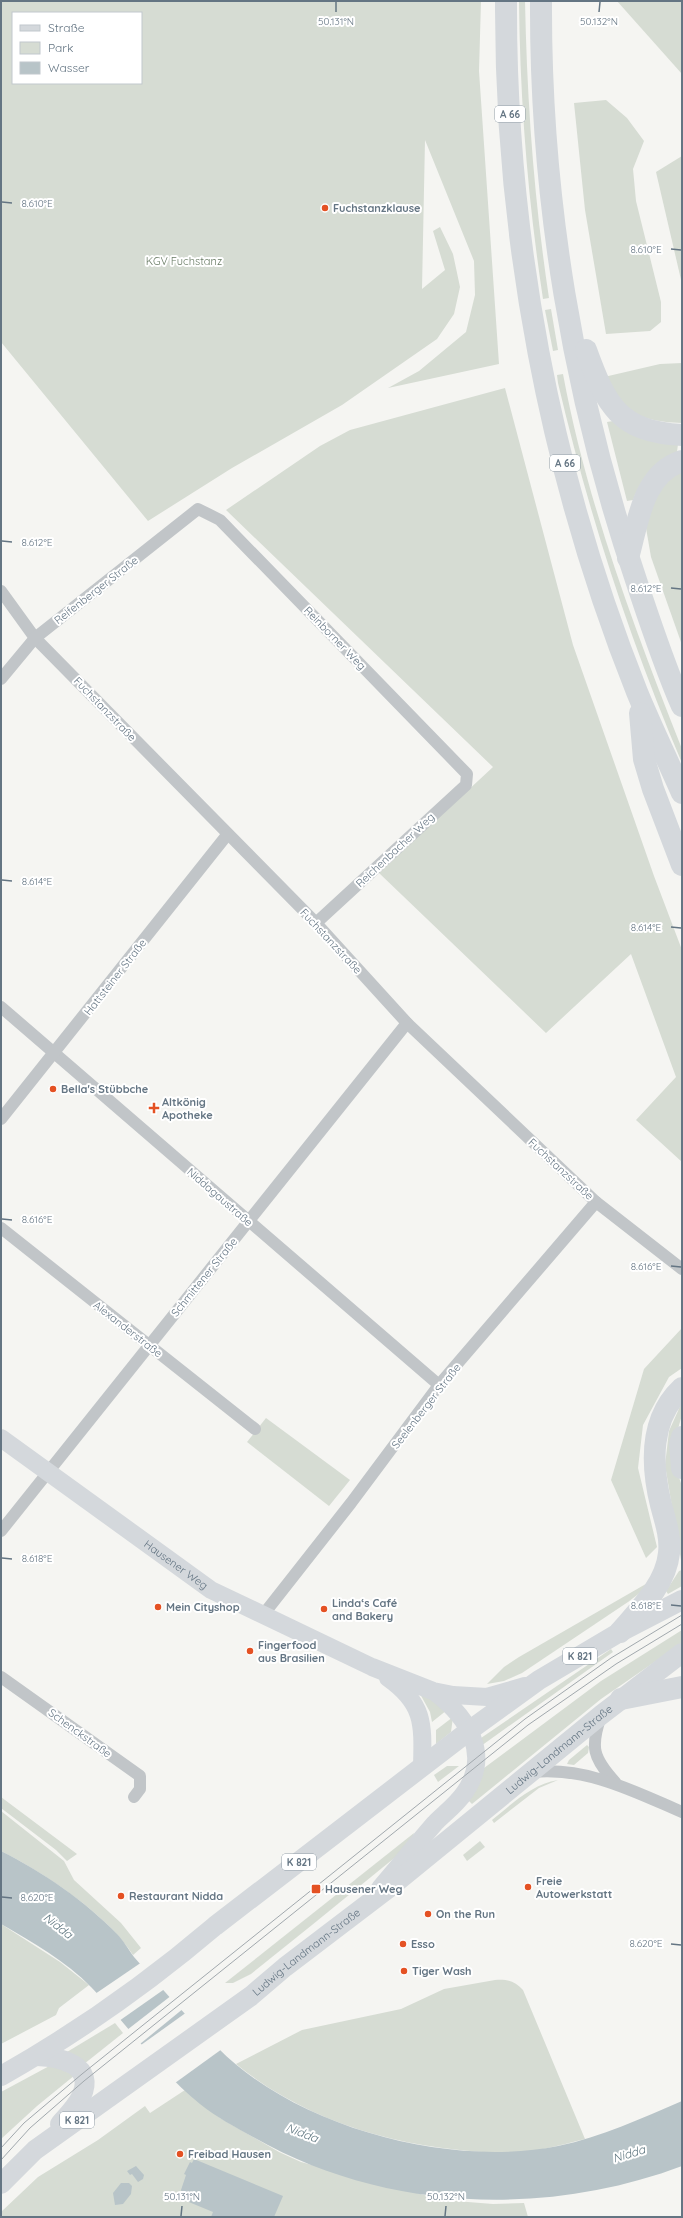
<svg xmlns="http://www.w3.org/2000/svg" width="683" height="2218" viewBox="0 0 683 2218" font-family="Quicksand,sans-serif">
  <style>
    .green { fill: #d6dcd3; fill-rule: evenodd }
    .water { fill: #b8c4c8 }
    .pier { fill: #f5f5f2 }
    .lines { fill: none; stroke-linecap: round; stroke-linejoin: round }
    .minor { stroke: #c1c5c8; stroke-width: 12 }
    .secondary { stroke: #d4d8dc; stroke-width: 18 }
    .primary { stroke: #d4d8dc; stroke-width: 20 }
    .motorway { stroke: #d4d8dc; stroke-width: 22 }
    .tram { stroke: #a1a8ad; stroke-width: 1 }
    .ticks { fill: none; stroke: #647583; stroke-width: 1.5 }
    .poi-dot { fill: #e45123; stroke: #fff; stroke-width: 1.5 }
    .labels { text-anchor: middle; stroke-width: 4; stroke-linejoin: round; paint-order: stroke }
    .shield { fill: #fff; stroke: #929ea8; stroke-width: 1 }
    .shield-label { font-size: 10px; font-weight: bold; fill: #647583 }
    .poi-label { font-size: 11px; font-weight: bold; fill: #647583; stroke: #fff; text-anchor: start }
    .park-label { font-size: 11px; fill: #677a63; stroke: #fff }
    .street-label { font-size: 11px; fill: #647583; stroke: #fff }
    .water-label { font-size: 12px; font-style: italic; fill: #5f7780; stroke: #fff }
    .ticks-label { font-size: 10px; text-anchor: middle; fill: #647583; stroke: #fff; stroke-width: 4; stroke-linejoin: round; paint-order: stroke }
  </style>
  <rect width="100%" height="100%" fill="#f5f5f2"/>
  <g class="green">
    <path d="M1,1H481L479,71L499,364L388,388L419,371L466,332L475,295L474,261L425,140L422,289L445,270L433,231L440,227L453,254L460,287L454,314L437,339L342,405L232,468L148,521L1,342ZM13,13H141V83H13Z"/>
    <path d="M519,1H525C527,101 534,199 549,298L543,299C528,200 520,102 519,1Z"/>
    <polygon points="617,1 682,1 682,74"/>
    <polygon points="606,100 627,118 644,141 633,169 636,201 661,302 661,322 650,331 606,334 585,210 574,103"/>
    <polygon points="682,156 682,284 656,172"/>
    <polygon points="551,309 558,350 553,351 545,310"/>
    <path d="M682,363V423C658,422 636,419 618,402C612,396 608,385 604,377L660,364Z"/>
    <path d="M563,374C587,503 634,627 682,749V763C629,638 589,515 558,383L557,375Z"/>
    <polygon points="505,388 573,645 654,876 682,950 682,1162 636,1120 676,1077 631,954 546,1033 379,873 493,767 226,510 320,446 350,430"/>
    <path d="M613,421L678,444L677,452C652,465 644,474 633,500L627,501L607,422Z"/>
    <polygon points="682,468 682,645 651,557 646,528 659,485"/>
    <polygon points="682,1328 682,1368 669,1377 643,1425 638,1468 657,1547 646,1558 611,1480 644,1369"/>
    <polygon points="682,1402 682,1415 675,1439 676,1469 682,1486 681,1560 665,1465 669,1431"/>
    <polygon points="266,1418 350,1480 329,1506 247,1442"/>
    <polygon points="682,1570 682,1586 668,1594 666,1591 679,1571"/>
    <polygon points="651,1581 641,1592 628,1602 522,1673 504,1681 487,1684 504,1667 519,1657"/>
    <polygon points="682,1630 682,1643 601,1699 472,1804 468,1800 480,1771 601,1681"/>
    <polygon points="611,1649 613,1652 481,1746 481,1738"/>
    <polygon points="419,1692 447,1710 432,1722 430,1712"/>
    <polygon points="453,1717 451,1732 436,1744 436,1730"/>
    <polygon points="587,1745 589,1747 588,1753 574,1765 567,1764 569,1760"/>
    <polygon points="447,1766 459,1766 438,1782 434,1775"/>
    <path d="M558,1780L539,1788L494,1823L492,1820C512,1804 532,1784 558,1780Z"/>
    <polygon points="1,1797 77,1854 67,1861 56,1850 1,1808"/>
    <path d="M1,1811L64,1861L74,1880L121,1923L141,1948L133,1955C108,1915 43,1872 1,1851Z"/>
    <polygon points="414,1833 411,1841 398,1855 312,1925 251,1974 233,1983 225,1983"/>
    <polygon points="480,1841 485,1847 467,1861 463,1855"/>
    <polygon points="1,1924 60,1962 89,1985 59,2008 56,2015 1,2044"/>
    <path d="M495,1980C507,1979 515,1981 523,1990L585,2139C561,2145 533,2153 508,2153C411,2151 312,2126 236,2064L302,2030L401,2009L444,1989Z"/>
    <polygon points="115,2023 123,2033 84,2064 67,2052"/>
    <polygon points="53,2064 75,2075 37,2106 1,2139 1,2092"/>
    <polygon points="185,2090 220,2118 279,2152 301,2162 443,2200 493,2204 524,2203 528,2217 1,2217 1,2212 38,2177 98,2140 145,2106 150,2113"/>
  </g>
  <g class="water">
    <path d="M1,1851C43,1872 85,1901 117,1934C124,1941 128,1949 134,1957C161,1988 189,2019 218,2048C297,2128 450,2168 558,2146C602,2137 642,2118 682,2101V2166C544,2218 382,2211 253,2137C235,2127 216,2117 200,2104C159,2071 128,2025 91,1987C66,1961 32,1942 1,1924Z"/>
    <polygon points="194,2159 283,2196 274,2217 211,2217 213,2212 184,2200 181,2190 186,2175 184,2174 190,2162 192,2163"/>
    <polygon points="136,2166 144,2175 143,2179 138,2182 132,2174 130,2175 127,2171"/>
    <polygon points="121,2183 129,2183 132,2186 131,2194 123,2204 115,2205 113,2193"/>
  </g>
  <g class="pier">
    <polygon points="142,1962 166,1988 119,2021 95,1994"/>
    <polygon points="172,1995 184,2008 140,2044 127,2030"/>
    <polygon points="187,2012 222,2049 175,2083 141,2045"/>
  </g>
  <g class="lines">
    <g class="minor">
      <polyline points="1,591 35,638 316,923 407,1023 596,1202 682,1269"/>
      <polyline points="1,679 35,638 198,509 220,520 467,774 466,785 316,923"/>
      <polyline points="1,1007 439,1385"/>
      <polyline points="1,1119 227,835"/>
      <polyline points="1,1228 255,1429"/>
      <polyline points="1,1531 407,1023"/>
      <polyline points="263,1615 351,1503 439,1385 596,1202"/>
      <polyline points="1,1677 140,1776 140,1789 134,1797"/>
      <path d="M601,1716C590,1747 593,1758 615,1782"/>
      <path d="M533,1772C588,1767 633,1791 682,1812"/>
    </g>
    <g class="secondary">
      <path id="s1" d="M1,1438L211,1590L372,1667L433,1691L453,1695L487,1697L525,1686"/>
      <path d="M388,1678C425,1704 423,1725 422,1767"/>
      <path d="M380,1888C398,1867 416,1845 435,1823C445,1813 457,1804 465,1792C491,1754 468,1718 436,1693"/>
    </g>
    <g class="primary">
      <path d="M37,2056C61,2057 96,2065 81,2097C76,2107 67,2116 60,2124"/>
      <path d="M1,2076C77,2033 148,1983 215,1926L470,1730L539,1680L620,1632L682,1600"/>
      <path id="s2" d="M1,2184L35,2150L251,1996L285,1967L394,1884L601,1715L682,1653"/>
    </g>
    <g class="motorway">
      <path d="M506,1C505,235 550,474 637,692C651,726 667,759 682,793"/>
      <path d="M541,1C540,197 573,394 636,580C650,622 664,665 682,706"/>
      <path d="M586,350C606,405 619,432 682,435"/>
      <path d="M628,558C638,523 642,474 682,461"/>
      <polyline points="640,713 644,759 653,789 682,865"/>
      <polyline points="682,1437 680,1444 682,1468"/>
      <path d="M620,1632C640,1609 666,1584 669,1553C671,1537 665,1520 661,1505C651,1464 649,1419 682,1388"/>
      <polyline points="621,1699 682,1687"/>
    </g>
    <g class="tram">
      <polyline points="1,2148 24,2123 82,2074 525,1719 611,1658 682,1615"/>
      <polyline points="1,2160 30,2128 84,2081 528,1725 616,1664 682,1624"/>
    </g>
  </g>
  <path class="ticks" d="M336,12V2M599,12L600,2M2,202L12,203M671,249L681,250M2,541L12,542M671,588L681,589M2,880L12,881M671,927L681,928M2,1219L12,1220M671,1266L681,1267M2,1558L12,1559M671,1605L681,1606M2,1897L12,1898M671,1944L681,1945M181,2216L182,2206M445,2216L446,2206"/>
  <g class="poi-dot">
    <circle cx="325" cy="208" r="4"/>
    <circle cx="53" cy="1089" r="4"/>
    <path d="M152 1102h4v4h4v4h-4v4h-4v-4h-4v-4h4z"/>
    <circle cx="158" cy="1607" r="4"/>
    <circle cx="324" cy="1609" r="4"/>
    <circle cx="250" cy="1651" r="4"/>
    <circle cx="528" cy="1887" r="4"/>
    <rect x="311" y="1884" width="10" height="10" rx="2"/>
    <circle cx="121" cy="1896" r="4"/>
    <circle cx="428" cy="1914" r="4"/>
    <circle cx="403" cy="1944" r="4"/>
    <circle cx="404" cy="1971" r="4"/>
    <circle cx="180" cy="2154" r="4"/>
  </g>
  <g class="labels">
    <g class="shield">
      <rect x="495" y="106" width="30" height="16" rx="3"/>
      <rect x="550" y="455" width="30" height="16" rx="3"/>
      <rect x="563" y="1648" width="34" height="16" rx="3"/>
      <rect x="282" y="1854" width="34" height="16" rx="3"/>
      <rect x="60" y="2112" width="34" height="16" rx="3"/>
    </g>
    <g class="shield-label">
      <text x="510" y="118">A 66</text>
      <text x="565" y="467">A 66</text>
      <text x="580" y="1660">K 821</text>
      <text x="299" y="1866">K 821</text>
      <text x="77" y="2124">K 821</text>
    </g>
    <g class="poi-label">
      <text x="333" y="212">Fuchstanzklause</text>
      <text x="61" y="1093">Bella's Stübbche</text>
      <text x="162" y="1106">Altkönig<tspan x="162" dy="13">Apotheke</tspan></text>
      <text x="332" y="1607">Linda‘s Café<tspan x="332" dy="13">and Bakery</tspan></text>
      <text x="166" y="1611">Mein Cityshop</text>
      <text x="258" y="1649">Fingerfood<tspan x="258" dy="13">aus Brasilien</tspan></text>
      <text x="536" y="1885">Freie<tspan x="536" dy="13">Autowerkstatt</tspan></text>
      <text x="325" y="1893">Hausener Weg</text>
      <text x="129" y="1900">Restaurant Nidda</text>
      <text x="436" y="1918">On the Run</text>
      <text x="411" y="1948">Esso</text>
      <text x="412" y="1975">Tiger Wash</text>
      <text x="188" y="2158">Freibad Hausen</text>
    </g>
    <g class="park-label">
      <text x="184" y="265">KGV Fuchstanz</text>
    </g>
    <g class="street-label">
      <text transform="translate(96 590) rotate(-38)" y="4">Reifenberger Straße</text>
      <text transform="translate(335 638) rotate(46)" y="4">Reinborner Weg</text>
      <text transform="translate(105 709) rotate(46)" y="4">Fuchstanzstraße</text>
      <text transform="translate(395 850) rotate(-43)" y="4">Reichenbacher Weg</text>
      <text transform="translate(331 941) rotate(47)" y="4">Fuchstanzstraße</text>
      <text transform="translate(115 977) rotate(-52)" y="4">Hattsteiner Straße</text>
      <text transform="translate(561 1169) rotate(43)" y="4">Fuchstanzstraße</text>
      <text transform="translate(220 1197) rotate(41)" y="4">Niddagaustraße</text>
      <text transform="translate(204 1277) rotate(-51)" y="4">Schmittener Straße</text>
      <text transform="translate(128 1329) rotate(38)" y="4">Alexanderstraße</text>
      <text transform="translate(426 1406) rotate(-52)" y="4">Seelenberger Straße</text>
      <text dy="4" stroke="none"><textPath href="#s1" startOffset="216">Hausener Weg</textPath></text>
      <text transform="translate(80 1733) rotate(36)" y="4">Schenckstraße</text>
      <text dy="4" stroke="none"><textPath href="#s2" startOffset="708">Ludwig-Landmann-Straße</textPath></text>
      <text dy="4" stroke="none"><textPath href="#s2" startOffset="384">Ludwig-Landmann-Straße</textPath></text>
    </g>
    <g class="water-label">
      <text transform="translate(58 1926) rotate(38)" y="4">Nidda</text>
      <text transform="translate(302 2133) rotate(21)" y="4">Nidda</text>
      <text transform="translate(629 2154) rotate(-17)" y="4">Nidda</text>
    </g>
  </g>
  <g class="ticks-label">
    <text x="336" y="25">50.131°N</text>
    <text x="599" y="25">50.132°N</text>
    <text x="37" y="207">8.610°E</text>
    <text x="646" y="253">8.610°E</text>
    <text x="37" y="546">8.612°E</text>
    <text x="646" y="592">8.612°E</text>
    <text x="37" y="885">8.614°E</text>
    <text x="646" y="931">8.614°E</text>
    <text x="37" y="1223">8.616°E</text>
    <text x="646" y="1270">8.616°E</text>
    <text x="37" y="1562">8.618°E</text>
    <text x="646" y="1609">8.618°E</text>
    <text x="37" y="1901">8.620°E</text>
    <text x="646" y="1947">8.620°E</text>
    <text x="182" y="2200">50.131°N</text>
    <text x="446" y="2200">50.132°N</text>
  </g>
  <rect width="683" height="2218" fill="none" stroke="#647583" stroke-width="4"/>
  <rect x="12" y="12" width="130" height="72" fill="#ffffff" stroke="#c1c8cd"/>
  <rect x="20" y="25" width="20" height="6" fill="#d4d8dc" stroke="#c1c8cd"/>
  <text x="48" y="32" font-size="12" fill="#647583">Straße</text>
  <rect x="20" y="42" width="20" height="12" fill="#d6dcd3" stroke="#c1c8cd"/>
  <text x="48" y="52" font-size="12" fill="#647583">Park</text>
  <rect x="20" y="62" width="20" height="12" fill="#b8c4c8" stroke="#c1c8cd"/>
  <text x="48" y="72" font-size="12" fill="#647583">Wasser</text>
</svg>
